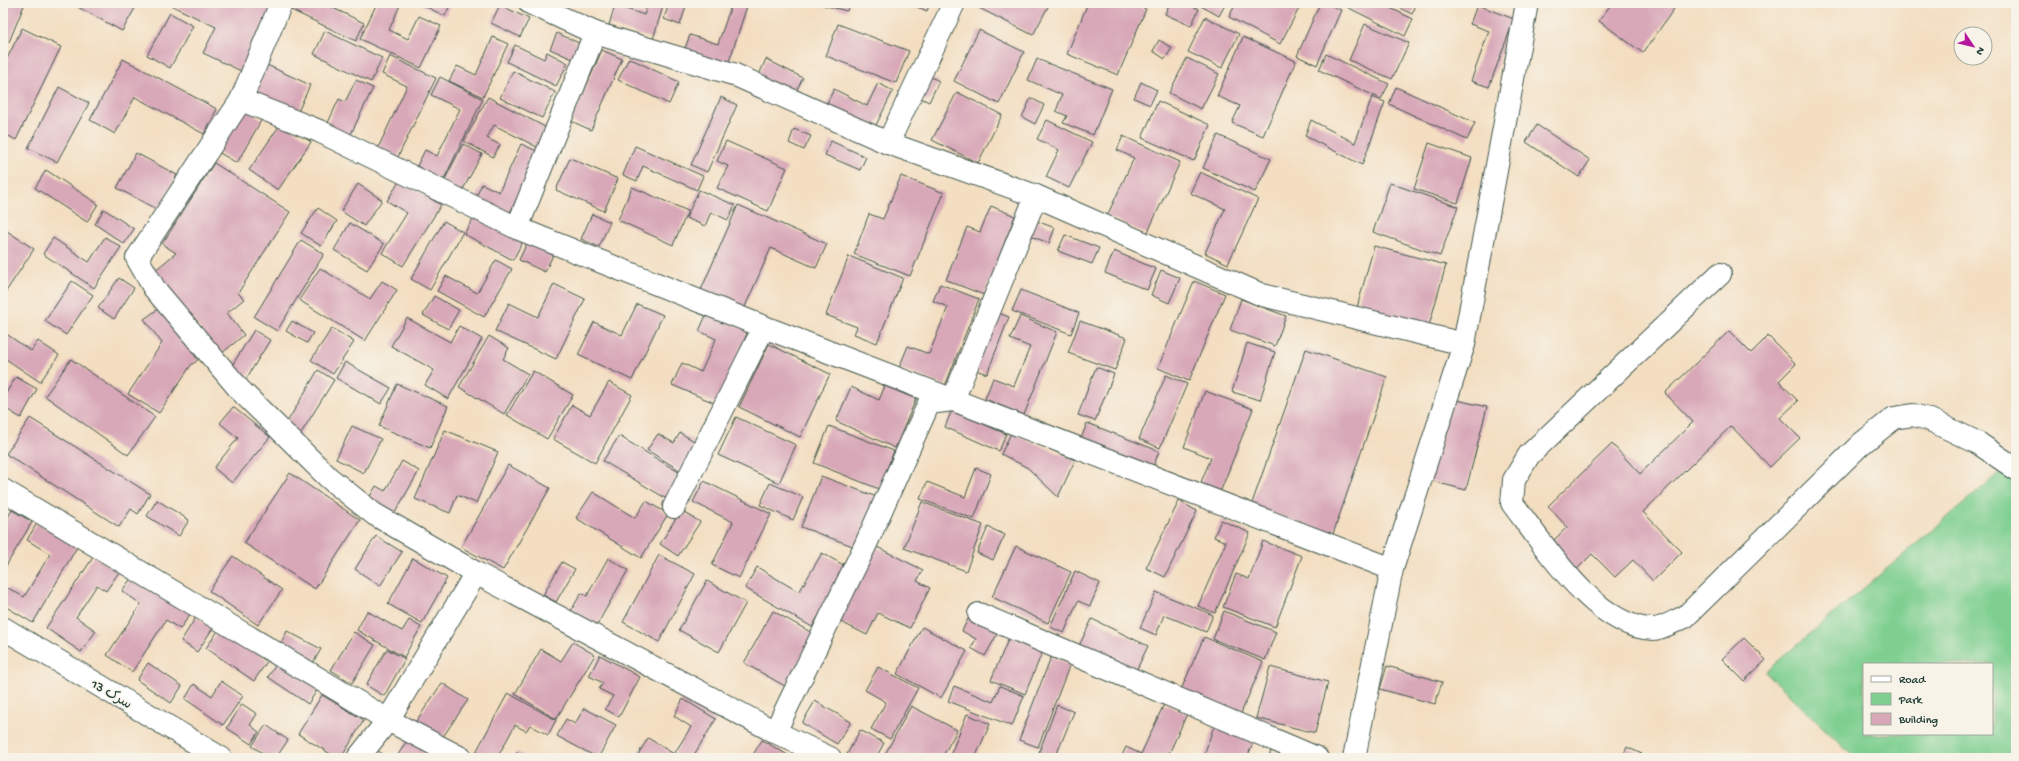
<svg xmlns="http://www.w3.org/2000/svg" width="2019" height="761" viewBox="0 0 2019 761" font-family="'Gochi Hand','Playpen Sans Arabic',sans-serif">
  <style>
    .green { fill: #7ecf90; stroke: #4e8662; fill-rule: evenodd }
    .building { fill: #d8a7b8 }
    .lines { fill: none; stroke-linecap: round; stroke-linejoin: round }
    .minor-casing { stroke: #3f5549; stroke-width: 24 }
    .minor { stroke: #fff; stroke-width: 22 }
    .labels { text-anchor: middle; stroke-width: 3; stroke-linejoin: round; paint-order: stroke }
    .street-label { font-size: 14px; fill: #1f3d34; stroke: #f7f3e8 }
  </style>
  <rect width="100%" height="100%" fill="#f7f3e8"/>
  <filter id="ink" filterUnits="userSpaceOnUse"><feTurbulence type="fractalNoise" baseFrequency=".025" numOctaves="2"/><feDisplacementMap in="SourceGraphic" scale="8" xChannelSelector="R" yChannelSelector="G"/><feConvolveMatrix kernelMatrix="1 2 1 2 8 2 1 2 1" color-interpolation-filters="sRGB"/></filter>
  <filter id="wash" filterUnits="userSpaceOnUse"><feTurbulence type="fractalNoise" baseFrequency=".012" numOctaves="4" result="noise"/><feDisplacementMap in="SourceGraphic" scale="16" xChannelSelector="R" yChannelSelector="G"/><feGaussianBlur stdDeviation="0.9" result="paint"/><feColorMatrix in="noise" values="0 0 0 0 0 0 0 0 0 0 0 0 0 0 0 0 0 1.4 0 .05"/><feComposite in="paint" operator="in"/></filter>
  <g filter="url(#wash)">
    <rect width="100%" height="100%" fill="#f3dec1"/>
    <path class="green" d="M2002,471L2016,482V758H1855L1765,672ZM1864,664H1992V734H1864Z"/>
    <g id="blocks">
      <g class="building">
        <polygon points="3,3 25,3 9,42 3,40"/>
        <polygon points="81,3 138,3 122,31 78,7"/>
        <polygon points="166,3 261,3 272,8 241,71 203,53 216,27"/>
        <polygon points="292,3 323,3 364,23 356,41 289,9"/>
        <polygon points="377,3 401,3 389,30 408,39 419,16 441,26 421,68 360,39"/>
        <polygon points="418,3 451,3 445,16"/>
        <polygon points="648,3 664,3 653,39 609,25 615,5 644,15"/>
        <polygon points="669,3 687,3 680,25 664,19"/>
        <polygon points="732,3 748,3 728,65 684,51 690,35 718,44"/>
        <polygon points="815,3 849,3 847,11"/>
        <polygon points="907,3 930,3 927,11"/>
        <polygon points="969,3 1050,3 1033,35"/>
        <polygon points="1088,3 1131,3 1146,9 1118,75 1067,54"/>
        <polygon points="1170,3 1186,3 1199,9 1191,26 1165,14"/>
        <polygon points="1200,3 1226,3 1219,16 1199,5"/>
        <polygon points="1236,3 1302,3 1280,44 1229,17"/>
        <polygon points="1320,3 1325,3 1341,10 1317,65 1297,56"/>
        <polygon points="1339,3 1380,3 1413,19 1405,36"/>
        <polygon points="1389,3 1417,3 1412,14"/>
        <polygon points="1612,3 1678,3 1643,53 1599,21"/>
        <polygon points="500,5 529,19 520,37 491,23"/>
        <polygon points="1477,5 1514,19 1489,87 1471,81 1489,31 1470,24"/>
        <polygon points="170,13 193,26 170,68 147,55"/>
        <polygon points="1205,17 1239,34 1222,68 1188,52"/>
        <polygon points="838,24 909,51 896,83 826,56"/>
        <polygon points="1365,24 1409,43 1392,79 1349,60"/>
        <polygon points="22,28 61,47 16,140 3,133 3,67"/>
        <polygon points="979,30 1024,52 999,104 954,81"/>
        <polygon points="325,31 382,58 371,82 314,54"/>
        <polygon points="557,33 581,44 575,60 550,49"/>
        <polygon points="493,37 508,44 483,97 449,81 457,66 476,75"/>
        <polygon points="1243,37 1296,61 1263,136 1232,123 1240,106 1217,96"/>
        <polygon points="1159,40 1172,48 1165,59 1153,51"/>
        <polygon points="515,45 544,59 547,52 568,63 556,86 507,62"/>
        <polygon points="602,50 622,59 591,130 571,121"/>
        <polygon points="1326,54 1389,84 1381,99 1319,70"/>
        <polygon points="390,56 436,78 398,157 378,148 407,86 382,74"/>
        <polygon points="629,58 679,82 669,104 618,80"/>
        <polygon points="1187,58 1219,74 1201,109 1169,93"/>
        <polygon points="123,59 217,109 204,134 135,97 115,134 90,120"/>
        <polygon points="766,59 803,78 794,95 758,77"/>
        <polygon points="1037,59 1112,89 1093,135 1063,123 1067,116 1056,111 1062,95 1028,80"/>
        <polygon points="267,65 310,85 297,114 254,95"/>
        <polygon points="513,71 555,92 542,118 500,98"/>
        <polygon points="925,74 939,81 929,102 914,95"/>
        <polygon points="440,77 483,99 443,181 416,168 425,150 437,156 460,109 431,95"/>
        <polygon points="356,80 373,88 349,138 326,127 339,99 345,102"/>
        <polygon points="1141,82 1157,90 1150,105 1134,98"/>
        <polygon points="878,83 893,91 873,131 825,107 834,89 867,106"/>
        <polygon points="59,87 89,103 57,162 28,148"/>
        <polygon points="1396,87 1475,123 1467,140 1389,104"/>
        <polygon points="957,92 1002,115 978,163 932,140"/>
        <polygon points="488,97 547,128 537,147 494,125 487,138 500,145 493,157 464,141"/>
        <polygon points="721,97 737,105 707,172 691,165"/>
        <polygon points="1372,97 1385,102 1362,165 1305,136 1311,120 1355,143"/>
        <polygon points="1031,98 1044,105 1035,124 1022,117"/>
        <polygon points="1158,101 1210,125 1194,161 1142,138"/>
        <polygon points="243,108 262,119 237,163 218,152"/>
        <polygon points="1047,120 1092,142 1069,188 1046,177 1059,150 1037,139"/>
        <polygon points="282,122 311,142 278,190 249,170"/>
        <polygon points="1537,125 1590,160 1579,177 1526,142"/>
        <polygon points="794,129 811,136 804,150 789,143"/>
        <polygon points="1218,135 1271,159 1255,192 1203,168"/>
        <polygon points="1123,136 1180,162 1147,234 1107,216 1134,158 1117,150"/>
        <polygon points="726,141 787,168 768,211 717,188 728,166 717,161"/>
        <polygon points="831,141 866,157 860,170 825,155"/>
        <polygon points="1429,143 1472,158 1458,203 1414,189"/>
        <polygon points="463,144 482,154 460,195 442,185"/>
        <polygon points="521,144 539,152 509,215 475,199 482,184 499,192"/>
        <polygon points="635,146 703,176 697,190 643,166 637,181 623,175"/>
        <polygon points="136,153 177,175 158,210 117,188"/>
        <polygon points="570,158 618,179 604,211 556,190"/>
        <polygon points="214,163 290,212 238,293 244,299 227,313 244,335 221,354 153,272 176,253 162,244"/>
        <polygon points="46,170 98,204 87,222 35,188"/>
        <polygon points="1200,172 1258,199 1228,264 1205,253 1225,209 1190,193"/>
        <polygon points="901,176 944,193 910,276 854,254 869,214 883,219"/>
        <polygon points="400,180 441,205 403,266 382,253 407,213 387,201"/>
        <polygon points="1390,183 1458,207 1440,256 1373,232"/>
        <polygon points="358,184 382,200 364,226 341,211"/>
        <polygon points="632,187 688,211 673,245 618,220"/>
        <polygon points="699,190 735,205 728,220 711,212 705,226 686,218"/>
        <polygon points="738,205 827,244 816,268 771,248 744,309 701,290"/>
        <polygon points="991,206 1015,216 984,295 946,280 967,227 980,232"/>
        <polygon points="318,208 337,221 321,246 301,233"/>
        <polygon points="104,209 134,229 124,244 95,224"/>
        <polygon points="592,214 610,222 599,247 581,239"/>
        <polygon points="475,215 523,241 513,260 464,234"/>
        <polygon points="1034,220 1055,228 1049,243 1028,235"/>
        <polygon points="444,221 463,232 430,290 411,279"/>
        <polygon points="350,223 384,244 367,270 334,250"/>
        <polygon points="4,229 34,249 3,296 3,231"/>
        <polygon points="1065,235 1099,248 1092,264 1058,251"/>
        <polygon points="105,237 121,247 94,288 43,254 53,238 89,262"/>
        <polygon points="301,240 324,254 277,331 254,317"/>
        <polygon points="527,243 553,255 545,272 519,260"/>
        <polygon points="1374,246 1446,265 1427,333 1355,315"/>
        <polygon points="1114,251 1156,269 1147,290 1105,273"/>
        <polygon points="849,256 903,278 877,343 854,334 857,327 826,315"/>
        <polygon points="496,260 512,269 484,317 437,291 446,276 477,293"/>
        <polygon points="320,268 370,299 382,281 397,290 365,341 299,300"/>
        <polygon points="1161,270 1180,278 1169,303 1151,295"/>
        <polygon points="119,278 134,288 114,319 98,308"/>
        <polygon points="72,281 93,295 66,335 45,321"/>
        <polygon points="1194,281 1225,294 1189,381 1158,368"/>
        <polygon points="554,284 585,299 556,359 495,331 509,303 538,317"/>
        <polygon points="940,284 979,299 945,386 899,368 908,346 929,354 948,307 933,301"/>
        <polygon points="1021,290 1079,313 1071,334 1012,311"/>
        <polygon points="434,296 459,310 448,329 423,315"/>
        <polygon points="1241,299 1286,316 1275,346 1230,330"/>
        <polygon points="637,304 663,315 632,380 578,355 594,322 622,335"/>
        <polygon points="161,307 198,360 191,365 159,413 128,394 162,343 144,319"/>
        <polygon points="996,312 1009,317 987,374 973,369"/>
        <polygon points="707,313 748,331 717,404 672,385 682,363 701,372 716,339 699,331"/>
        <polygon points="1020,316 1057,332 1024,415 985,399 993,378 1014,386 1030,347 1010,339"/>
        <polygon points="407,318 450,342 459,326 482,339 448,399 425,385 434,370 391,346"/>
        <polygon points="292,321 313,333 307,343 286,331"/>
        <polygon points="1080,321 1127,338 1115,370 1068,353"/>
        <polygon points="332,328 354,342 333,374 311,360"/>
        <polygon points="254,330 270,340 246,379 230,369"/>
        <polygon points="1729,331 1751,353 1768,336 1796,364 1779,381 1798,401 1780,418 1800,438 1770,467 1731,426 1643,512 1682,552 1653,581 1633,560 1615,577 1592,554 1576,570 1550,544 1567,527 1548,506 1612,444 1640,474 1693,422 1665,393"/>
        <polygon points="5,333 31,351 38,341 59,355 40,382 3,357 3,336"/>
        <polygon points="489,336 509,348 503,359 528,374 504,414 459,387"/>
        <polygon points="1247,343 1275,352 1260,400 1232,392"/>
        <polygon points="769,344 830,374 800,437 739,407"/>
        <polygon points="1306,349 1387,377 1333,534 1251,506"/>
        <polygon points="71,359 155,417 128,455 45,396"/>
        <polygon points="345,362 391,388 381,404 336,378"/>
        <polygon points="1096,367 1114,374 1095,421 1078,415"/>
        <polygon points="318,370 334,380 298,438 283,429"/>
        <polygon points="533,371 573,395 547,439 507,415"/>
        <polygon points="1166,375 1187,384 1160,448 1139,439"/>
        <polygon points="16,377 37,389 21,418 3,407 3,398"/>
        <polygon points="609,382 632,395 595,463 553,439 572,405 590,415"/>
        <polygon points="397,384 448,406 430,448 379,426"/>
        <polygon points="885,386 916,399 895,448 836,421 851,387 879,400"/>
        <polygon points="1205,391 1253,409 1219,495 1199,487 1211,458 1184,447"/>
        <polygon points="1448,398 1487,407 1466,490 1427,480"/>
        <polygon points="233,407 270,437 232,483 214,468 238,438 220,423"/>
        <polygon points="952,410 1006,434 999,451 945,427"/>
        <polygon points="736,417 796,445 779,483 718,455"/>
        <polygon points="30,418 150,494 138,514 131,509 119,527 6,454"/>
        <polygon points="1087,423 1159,451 1151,473 1079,444"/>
        <polygon points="352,426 381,439 364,473 336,459"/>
        <polygon points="829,426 894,451 879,489 814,463"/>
        <polygon points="445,430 498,452 476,503 457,495 450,513 415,499"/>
        <polygon points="680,433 698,443 681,471 647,450 658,434 674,443"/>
        <polygon points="1011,433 1075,460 1058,497 1028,468 1001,454"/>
        <polygon points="619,436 682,474 667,499 603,461"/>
        <polygon points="402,461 419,471 392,518 366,503 376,486 385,491"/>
        <polygon points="508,465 550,488 503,570 461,547"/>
        <polygon points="976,468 991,474 974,519 920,499 927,482 965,497"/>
        <polygon points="290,473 360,520 315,589 244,543"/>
        <polygon points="821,476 877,497 858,548 801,527"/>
        <polygon points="704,481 771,514 739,578 712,565 733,522 693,502"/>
        <polygon points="770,483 803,497 793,520 760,505"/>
        <polygon points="593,492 635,518 646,501 668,514 641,558 576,518"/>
        <polygon points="157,500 189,520 179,536 147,516"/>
        <polygon points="1179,501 1197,511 1165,577 1146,568"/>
        <polygon points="922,502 983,525 966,571 904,548"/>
        <polygon points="12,510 32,522 3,571 3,526"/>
        <polygon points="681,510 700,522 678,556 660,544"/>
        <polygon points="1221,520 1250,533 1215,613 1198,606 1226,542 1214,537"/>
        <polygon points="37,523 77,547 33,623 3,605 3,595 8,588 24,597 50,554 27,540"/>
        <polygon points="988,527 1005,535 993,560 977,553"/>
        <polygon points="376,536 402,552 380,586 355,569"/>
        <polygon points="1263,541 1302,556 1275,627 1223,607 1236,574 1249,579"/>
        <polygon points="873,545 923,570 917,581 930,588 910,628 878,613 867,635 835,619"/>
        <polygon points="1016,546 1071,572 1048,623 992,597"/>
        <polygon points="822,553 847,567 812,627 745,588 757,567 799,592"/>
        <polygon points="659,555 695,574 659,642 623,622"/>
        <polygon points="94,556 119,572 106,591 97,585 76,617 96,631 81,652 46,628"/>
        <polygon points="233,556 282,590 258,625 209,591"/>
        <polygon points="413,558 447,578 422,623 388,604"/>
        <polygon points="608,558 628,570 597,625 571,611 581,593 587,596"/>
        <polygon points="562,562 575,569 556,602 543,595"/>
        <polygon points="1075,571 1100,583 1090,606 1078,601 1064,633 1050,627"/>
        <polygon points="134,574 191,613 180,629 166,620 132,672 107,655 141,604 122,591"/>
        <polygon points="707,581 746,603 719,652 679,630"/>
        <polygon points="1156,592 1213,615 1206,632 1164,615 1156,635 1140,628"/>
        <polygon points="367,611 402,631 409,620 421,627 404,657 357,630"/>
        <polygon points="773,611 814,634 785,686 744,663"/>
        <polygon points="1224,611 1276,632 1265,660 1213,639"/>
        <polygon points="971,613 1000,629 985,656 971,648 976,639 962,631"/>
        <polygon points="196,617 213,628 197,652 181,641"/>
        <polygon points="1092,619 1148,646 1134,675 1078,648"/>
        <polygon points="922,627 967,651 941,698 897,674"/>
        <polygon points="220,628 268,660 254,681 206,648"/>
        <polygon points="287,631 321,649 313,663 280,645"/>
        <polygon points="354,632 375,645 352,683 331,670"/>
        <polygon points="1010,635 1044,648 1025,694 991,680"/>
        <polygon points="1204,637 1263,662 1239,718 1180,692"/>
        <polygon points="1744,638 1766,660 1744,681 1722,659"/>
        <polygon points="573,642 595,655 556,719 515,694 541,649 561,661"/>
        <polygon points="387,649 405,659 384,696 366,685"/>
        <polygon points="600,655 640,677 619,717 605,709 613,696 599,689 603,683 589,676"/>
        <polygon points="1051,657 1070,664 1038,747 1019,740"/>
        <polygon points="279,660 319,687 308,704 268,677"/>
        <polygon points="148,663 182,686 171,703 137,680"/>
        <polygon points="1387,666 1442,682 1435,704 1380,689"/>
        <polygon points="878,667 918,688 890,739 871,729 886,702 865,690"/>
        <polygon points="1270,667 1328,682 1315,733 1256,718"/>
        <polygon points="221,681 243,696 223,725 185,699 194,684 212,696"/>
        <polygon points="442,683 468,700 440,741 415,723"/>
        <polygon points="954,686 993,702 1000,686 1024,696 1012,726 948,701"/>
        <polygon points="508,693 556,720 548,735 530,725 526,731 515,725 497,758 487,758 476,752"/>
        <polygon points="322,695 364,720 341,758 337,758 298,734"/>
        <polygon points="683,699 716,719 692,758 636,758 648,738 674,754 691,727 674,716"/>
        <polygon points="815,701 851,722 837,744 802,723"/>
        <polygon points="242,704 257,714 250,725 259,732 251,744 227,728"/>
        <polygon points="1164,704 1187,714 1167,758 1121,758 1126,747 1141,754"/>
        <polygon points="1057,705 1074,712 1055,758 1039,752"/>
        <polygon points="911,706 957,730 942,758 883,758"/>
        <polygon points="584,708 616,725 598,758 557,736 566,719 575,724"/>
        <polygon points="967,714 990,724 975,758 949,758"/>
        <polygon points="266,725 288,740 276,758 270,758 252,746"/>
        <polygon points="1214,726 1254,740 1247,758 1212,758 1204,755"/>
        <polygon points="860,730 884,743 876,758 845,758"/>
        <polygon points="409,737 444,758 403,758 398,755"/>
        <polygon points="762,740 793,758 751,758"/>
        <polygon points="1627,747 1650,758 1622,758"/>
        <polygon points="374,748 387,757 386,758 367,758"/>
        <polygon points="1271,751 1293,758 1268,758"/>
        <polygon points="517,752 528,758 514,758"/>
      </g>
    </g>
  </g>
  <g filter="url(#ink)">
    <use href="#blocks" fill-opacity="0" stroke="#3f5549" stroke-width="1"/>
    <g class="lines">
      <g class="minor-casing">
        <g id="minor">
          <polyline points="281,3 241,100 137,258 154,288 240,390 329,478 374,514 476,573 775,732 830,758"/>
          <polyline points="530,3 595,33 733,74 888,143 1036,196 1262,295 1464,344"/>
          <polyline points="241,100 319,131 517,228 764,327 1392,569"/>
          <polyline points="888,143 954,3"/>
          <polyline points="517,228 595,33"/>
          <path d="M1720,274L1529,455L1514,480L1512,503C1544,545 1596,628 1653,629C1663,629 1676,620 1685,617L1861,444L1894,418L1913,415L1928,419L1978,443L2016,469"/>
          <polyline points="3,490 388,720 461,758"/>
          <polyline points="674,507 764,327"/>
          <polyline points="979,614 1317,758"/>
          <polyline points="3,628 221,758"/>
          <polyline points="775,732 866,544 929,403 953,400 1036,196"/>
          <polyline points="358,758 388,720 476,573"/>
          <polyline points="1354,758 1392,569 1464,344 1527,3"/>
        </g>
      </g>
      <use href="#minor" class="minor"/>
    </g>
  </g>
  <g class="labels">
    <g class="street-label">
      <text transform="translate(112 693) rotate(31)" y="5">سرک 13</text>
    </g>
  </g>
  <rect width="2019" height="761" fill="none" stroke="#f7f3e8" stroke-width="16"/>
  <rect x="1863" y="663" width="130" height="72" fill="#f7f3e8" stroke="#a1aaa0"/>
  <rect x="1871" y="676" width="20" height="6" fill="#ffffff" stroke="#a1aaa0"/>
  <text x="1899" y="683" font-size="12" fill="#1f3d34">Road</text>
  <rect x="1871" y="693" width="20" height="12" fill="#7ecf90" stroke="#a1aaa0"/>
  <text x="1899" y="703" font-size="12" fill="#1f3d34">Park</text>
  <rect x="1871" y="713" width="20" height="12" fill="#d8a7b8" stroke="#a1aaa0"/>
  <text x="1899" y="723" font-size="12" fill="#1f3d34">Building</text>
  <g transform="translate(1973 46) rotate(125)"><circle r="19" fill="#f7f3e8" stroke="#a1aaa0"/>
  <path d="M0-3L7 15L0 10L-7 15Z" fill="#b5179e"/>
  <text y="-6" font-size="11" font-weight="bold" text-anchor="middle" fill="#1f3d34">N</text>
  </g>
</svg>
